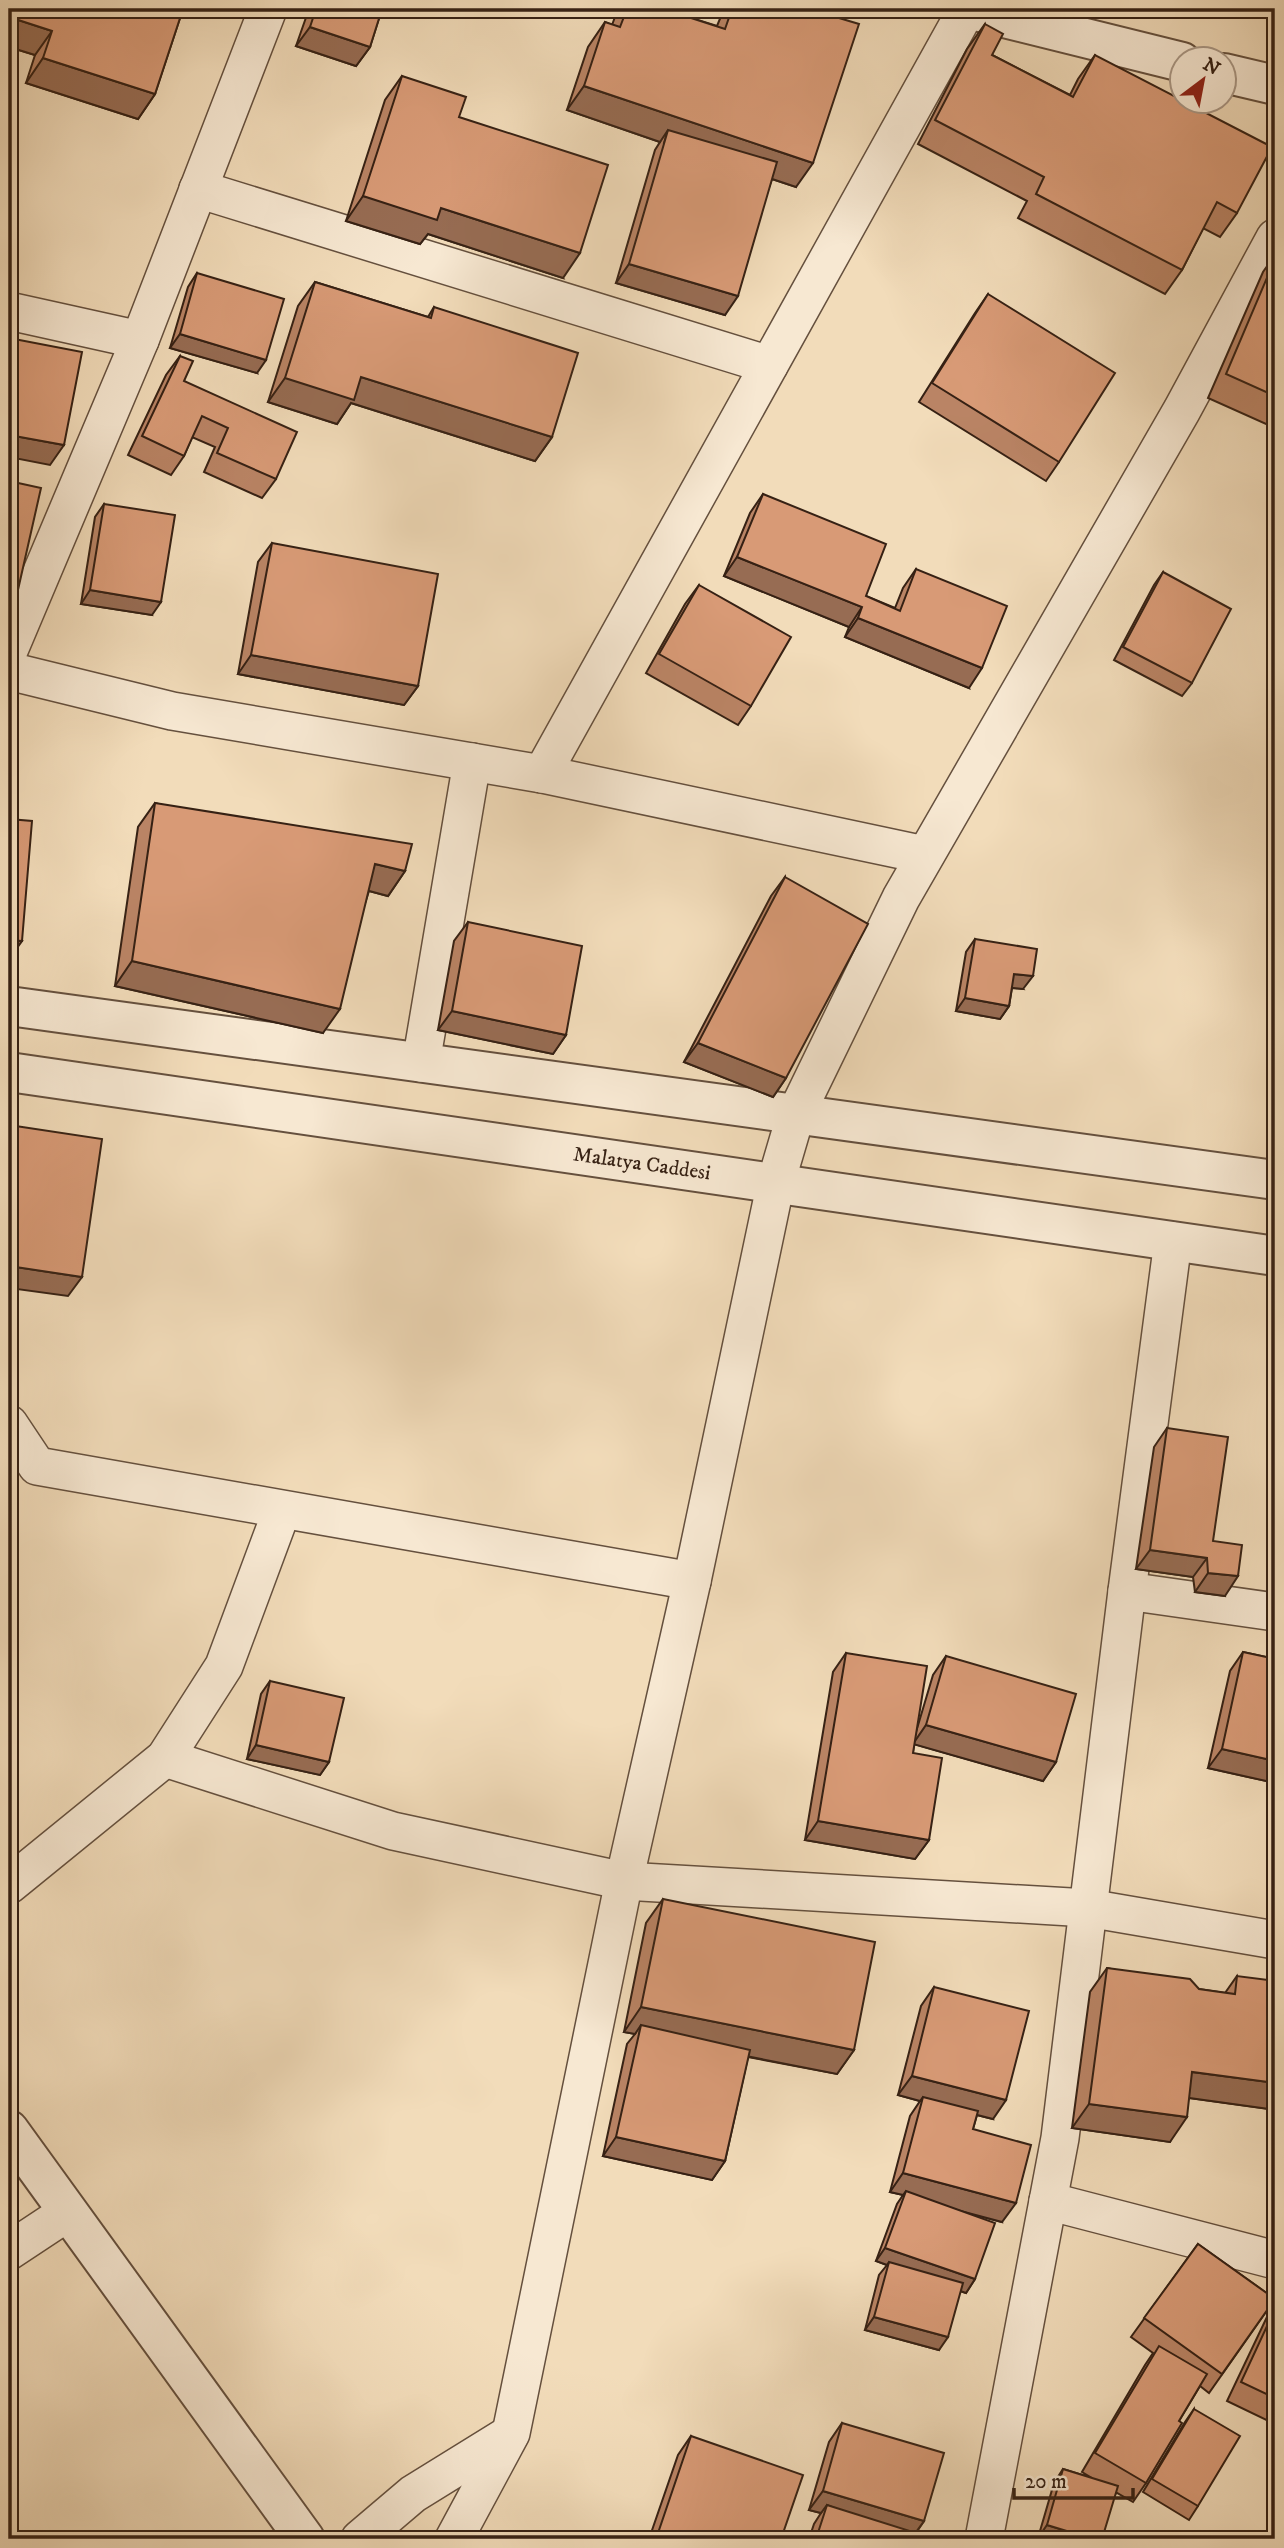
<svg xmlns="http://www.w3.org/2000/svg" width="1284" height="2548" viewBox="0 0 1284 2548" font-family="'IM FELL DW Pica',serif">
  <style>
    .lines { fill: none; stroke-linecap: round; stroke-linejoin: round }
    .minor-casing { stroke: #65503e; stroke-width: 40 }
    .tertiary-casing { stroke: #65503e; stroke-width: 42 }
    .minor { stroke: #f7e8d2; stroke-width: 37 }
    .tertiary { stroke: #f7e8d2; stroke-width: 38 }
    .wall { fill: #ba8465; stroke: #362114; stroke-width: 2 }
    .shaded-wall { fill: #976c53; stroke: #362114; stroke-width: 2 }
    .building { fill: #d89a76; stroke: #362114; stroke-width: 2 }
    .labels { text-anchor: middle; stroke-width: 5; stroke-linejoin: round; paint-order: stroke }
    .street-label { font-size: 21px; fill: #362114; stroke: #f7e8d2 }
  </style>
  <rect width="100%" height="100%" fill="#f2dcba"/>
  <filter id="stains"><feTurbulence type="fractalNoise" baseFrequency=".00286" numOctaves="4"/><feColorMatrix values="0 0 0 0 .2 0 0 0 0 .09 0 0 0 0 .02 0 0 0 .5 -.17"/></filter>
  <radialGradient id="worn" r=".72"><stop offset=".6" stop-color="#630" stop-opacity="0"/><stop offset="1" stop-color="#630" stop-opacity=".3"/></radialGradient>
  <g class="lines">
    <g class="minor-casing">
      <g id="minor">
        <polyline points="198,189 769,365"/>
        <polyline points="9,311 140,340"/>
        <polyline points="9,650 140,340 268,9"/>
        <polyline points="9,671 172,711 542,774 925,855"/>
        <polyline points="542,774 967,9"/>
        <polyline points="421,1063 472,762"/>
        <polyline points="9,1424 37,1466 692,1581"/>
        <polyline points="1127,1591 1275,1612"/>
        <polyline points="165,1758 393,1831 624,1881 1088,1908 1275,1940"/>
        <polyline points="9,1885 165,1758 224,1666 282,1510"/>
        <polyline points="1048,2201 1275,2260"/>
        <polyline points="9,2251 68,2212"/>
        <polyline points="360,2539 413,2494 510,2434"/>
        <polyline points="454,2539 511,2433 624,1881 692,1581 776,1182 796,1114 901,898 1182,410 1275,238"/>
        <polyline points="984,2539 1060,2138 1127,1591 1173,1241"/>
      </g>
    </g>
    <g class="tertiary-casing">
      <g id="tertiary">
        <polyline points="968,9 1182,62"/>
        <polyline points="1224,73 1275,85"/>
        <polyline points="9,1006 1275,1180"/>
        <polyline points="9,1072 1275,1256"/>
        <polyline points="9,2130 305,2539"/>
      </g>
    </g>
    <use href="#minor" class="minor"/>
    <use href="#tertiary" class="tertiary"/>
  </g>
  <g class="wall">
    <polygon points="9,9 183,9 155,94 138,119 26,83 35,55 9,47"/>
    <polygon points="309,9 382,9 370,47 356,66 296,46"/>
    <polygon points="618,9 670,9 669,11 717,26 724,9 809,9 796,187 772,179 725,315 616,283 655,150 660,142 567,110 588,47 605,22 612,25"/>
    <polygon points="985,24 992,55 1070,95 1078,79 1095,55 1237,213 1220,237 1203,228 1182,270 1165,294 1018,218 1027,201 918,144 967,49"/>
    <polygon points="402,76 459,117 563,278 428,234 420,244 346,221 385,100"/>
    <polygon points="1275,255 1275,428 1208,398 1263,272"/>
    <polygon points="197,273 257,373 170,348 188,287"/>
    <polygon points="315,282 428,317 434,307 552,437 535,461 351,403 337,424 268,402 298,306"/>
    <polygon points="988,294 1059,462 1046,481 919,402 975,313"/>
    <polygon points="180,356 184,381 276,479 262,498 204,472 215,447 192,437 184,456 171,475 128,455 166,375"/>
    <polygon points="763,494 866,596 895,608 903,588 916,569 969,688 845,637 849,627 724,576 750,513"/>
    <polygon points="104,504 152,615 81,604 95,517"/>
    <polygon points="272,543 418,686 404,705 238,674 258,562"/>
    <polygon points="1163,572 1192,683 1182,696 1114,660 1154,585"/>
    <polygon points="699,585 751,706 738,725 646,673 685,604"/>
    <polygon points="155,803 405,871 388,896 369,891 323,1033 115,986 138,827"/>
    <polygon points="785,877 786,1078 773,1097 684,1062 771,896"/>
    <polygon points="468,922 566,1035 553,1054 438,1030 454,941"/>
    <polygon points="975,939 1023,989 1012,988 1009,1006 1000,1019 956,1011 966,952"/>
    <polygon points="1167,1428 1213,1541 1225,1596 1195,1592 1193,1577 1136,1569 1154,1447"/>
    <polygon points="1243,1652 1275,1659 1275,1783 1208,1768 1230,1671"/>
    <polygon points="846,1653 916,1732 933,1675 946,1656 1056,1762 1043,1781 914,1744 913,1753 929,1840 915,1859 805,1840 833,1672"/>
    <polygon points="270,1681 329,1762 320,1775 247,1759 261,1694"/>
    <polygon points="663,1899 854,2050 837,2074 748,2057 725,2161 712,2180 603,2156 627,2044 635,2034 624,2032 646,1923"/>
    <polygon points="1107,1968 1199,1989 1225,1993 1237,1976 1269,2109 1189,2098 1170,2142 1072,2128 1090,1992"/>
    <polygon points="934,1987 993,2119 977,2115 973,2129 1002,2222 965,2212 975,2279 966,2293 960,2291 939,2350 865,2330 879,2275 887,2265 876,2261 897,2204 903,2195 890,2192 910,2116 920,2101 898,2095 921,2006"/>
    <polygon points="1198,2244 1275,2299 1209,2393 1200,2386 1179,2421 1146,2483 1133,2502 1117,2493 1038,2538 1054,2483 1063,2469 1092,2478 1082,2472 1145,2365 1153,2353 1131,2337"/>
    <polygon points="1275,2300 1275,2424 1227,2401"/>
    <polygon points="1194,2409 1198,2506 1189,2520 1143,2492 1185,2422"/>
    <polygon points="842,2423 924,2521 916,2533 928,2539 809,2539 814,2524 821,2513 809,2510 829,2442"/>
    <polygon points="691,2436 781,2539 649,2539 678,2455"/>
  </g>
  <g class="shaded-wall">
    <polygon points="1266,9 1275,9 1275,14 1264,11"/>
    <polygon points="9,17 52,31 35,55 9,47"/>
    <polygon points="310,27 370,47 356,66 296,46"/>
    <polygon points="43,58 155,94 138,119 26,83"/>
    <polygon points="584,86 813,163 796,187 664,143 668,130 660,142 567,110"/>
    <polygon points="363,196 441,208 580,253 563,278 428,234 420,244 346,221"/>
    <polygon points="629,264 738,296 725,315 616,283"/>
    <polygon points="180,334 266,360 257,373 170,348"/>
    <polygon points="361,377 552,437 535,461 351,403 337,424 268,402 285,378"/>
    <polygon points="9,435 64,445 50,465 9,457"/>
    <polygon points="737,557 862,607 849,627 724,576"/>
    <polygon points="90,590 161,602 152,615 81,604"/>
    <polygon points="9,602 15,603 9,613"/>
    <polygon points="858,618 982,668 969,688 845,637"/>
    <polygon points="251,655 418,686 404,705 238,674"/>
    <polygon points="375,864 405,871 388,896 358,888"/>
    <polygon points="9,940 22,941 9,959"/>
    <polygon points="132,961 340,1009 323,1033 115,986"/>
    <polygon points="1014,974 1033,976 1023,989 1005,987"/>
    <polygon points="965,998 1009,1006 1000,1019 956,1011"/>
    <polygon points="452,1011 566,1035 553,1054 438,1030"/>
    <polygon points="698,1043 786,1078 773,1097 684,1062"/>
    <polygon points="9,1266 82,1277 68,1296 9,1288"/>
    <polygon points="1150,1550 1207,1558 1193,1577 1136,1569"/>
    <polygon points="1208,1573 1238,1576 1225,1596 1195,1592"/>
    <polygon points="926,1725 1056,1762 1043,1781 913,1744"/>
    <polygon points="256,1745 329,1762 320,1775 247,1759"/>
    <polygon points="1222,1749 1275,1761 1275,1783 1208,1768"/>
    <polygon points="818,1821 929,1840 915,1859 805,1840"/>
    <polygon points="641,2007 854,2050 837,2074 639,2035 641,2025 635,2034 624,2032"/>
    <polygon points="1192,2072 1275,2083 1275,2099 1269,2109 1175,2096"/>
    <polygon points="912,2076 1006,2100 993,2119 922,2101 923,2097 920,2101 898,2095"/>
    <polygon points="1089,2104 1187,2117 1170,2142 1072,2128"/>
    <polygon points="616,2137 725,2161 712,2180 603,2156"/>
    <polygon points="903,2173 1016,2203 1002,2222 904,2196 906,2191 903,2195 890,2192"/>
    <polygon points="885,2248 975,2279 966,2293 888,2265 889,2262 887,2265 876,2261"/>
    <polygon points="874,2317 948,2337 939,2350 865,2330"/>
    <polygon points="823,2491 924,2521 911,2539 827,2505 821,2513 809,2510"/>
    <polygon points="1047,2525 1093,2539 1041,2539 1038,2538"/>
  </g>
  <g class="building">
    <polygon points="9,9 183,9 155,94 43,58 52,31 9,17"/>
    <polygon points="316,9 382,9 370,47 310,27"/>
    <polygon points="627,9 670,9 669,11 725,29 732,9 809,9 859,24 813,163 584,86 605,22 620,27"/>
    <polygon points="985,24 1003,34 992,55 1073,97 1095,55 1182,100 1182,102 1185,102 1272,147 1237,213 1217,202 1182,270 1036,194 1044,177 935,120"/>
    <polygon points="402,76 466,97 459,117 608,165 580,253 441,208 437,220 363,196"/>
    <polygon points="668,130 777,162 738,296 629,264"/>
    <polygon points="1275,259 1275,396 1226,374"/>
    <polygon points="197,273 284,299 266,360 180,334"/>
    <polygon points="315,282 431,318 434,307 578,353 552,437 361,377 354,400 285,378"/>
    <polygon points="988,294 1115,373 1059,462 932,383"/>
    <polygon points="9,338 82,352 64,445 9,435"/>
    <polygon points="180,356 193,361 184,381 297,432 276,479 217,453 228,428 202,416 184,456 142,436"/>
    <polygon points="9,481 41,488 15,603 9,602"/>
    <polygon points="763,494 886,544 866,596 900,611 916,569 1007,606 982,668 858,618 862,607 737,557"/>
    <polygon points="104,504 175,515 161,602 90,590"/>
    <polygon points="272,543 438,574 418,686 251,655"/>
    <polygon points="1163,572 1231,609 1192,683 1123,647"/>
    <polygon points="699,585 791,637 751,706 659,654"/>
    <polygon points="155,803 412,844 405,871 375,864 340,1009 132,961"/>
    <polygon points="9,819 32,821 22,941 9,940"/>
    <polygon points="785,877 868,924 786,1078 698,1043"/>
    <polygon points="468,922 582,946 566,1035 452,1011"/>
    <polygon points="975,939 1037,949 1033,976 1014,974 1009,1006 965,998"/>
    <polygon points="9,1125 102,1139 82,1277 9,1266"/>
    <polygon points="1167,1428 1228,1437 1213,1541 1242,1545 1238,1576 1208,1573 1207,1558 1150,1550"/>
    <polygon points="1243,1652 1275,1659 1275,1761 1222,1749"/>
    <polygon points="846,1653 927,1666 913,1753 942,1758 929,1840 818,1821"/>
    <polygon points="946,1656 1076,1694 1056,1762 926,1725"/>
    <polygon points="270,1681 344,1698 329,1762 256,1745"/>
    <polygon points="663,1899 875,1942 854,2050 641,2007"/>
    <polygon points="1107,1968 1190,1979 1199,1989 1235,1994 1237,1976 1275,1981 1275,2083 1192,2072 1187,2117 1089,2104"/>
    <polygon points="934,1987 1029,2011 1006,2100 912,2076"/>
    <polygon points="641,2025 750,2050 725,2161 616,2137"/>
    <polygon points="923,2097 978,2111 973,2129 1031,2145 1016,2203 903,2173"/>
    <polygon points="906,2191 995,2223 975,2279 885,2248"/>
    <polygon points="1198,2244 1275,2299 1222,2374 1144,2318"/>
    <polygon points="889,2262 963,2283 948,2337 874,2317"/>
    <polygon points="1275,2309 1275,2398 1241,2382"/>
    <polygon points="1159,2346 1207,2374 1179,2421 1182,2423 1146,2483 1095,2453"/>
    <polygon points="1194,2409 1240,2436 1198,2506 1152,2479"/>
    <polygon points="842,2423 944,2453 924,2521 823,2491"/>
    <polygon points="691,2436 803,2475 781,2539 656,2539"/>
    <polygon points="1063,2469 1118,2486 1102,2539 1093,2539 1047,2525"/>
    <polygon points="827,2505 929,2537 928,2539 816,2539"/>
  </g>
  <g class="labels">
    <g class="street-label">
      <text transform="translate(642 1163) rotate(8)" y="7">Malatya Caddesi</text>
    </g>
  </g>
  <rect width="1284" height="2548" fill="none" stroke="#f2dcba" stroke-width="35"/>
  <rect x="10" y="10" width="1263" height="2527" fill="none" stroke="#362114" stroke-width="3.5"/>
  <rect x="18" y="18" width="1249" height="2513" fill="none" stroke="#362114" stroke-width="2"/>
  <g transform="translate(1203 80) rotate(32)"><circle r="33" fill="#f7e8d2" stroke="#aa9886" stroke-width="2"/>
  <path d="M0-5L12 26L0 18L-12 26Z" fill="#8f2418"/>
  <text y="-10" font-size="19" font-weight="bold" text-anchor="middle" fill="#362114">N</text>
  </g>
  <path d="M1014 2488v10h119v-10" fill="none" stroke="#362114" stroke-width="3.5"/>
  <text x="1025" y="2488" font-size="21" fill="#362114" stroke="#f7e8d2" stroke-width="5" paint-order="stroke">20 m</text>
  <rect width="100%" height="100%" filter="url(#stains)"/>
  <rect width="100%" height="100%" fill="url(#worn)"/>
</svg>
